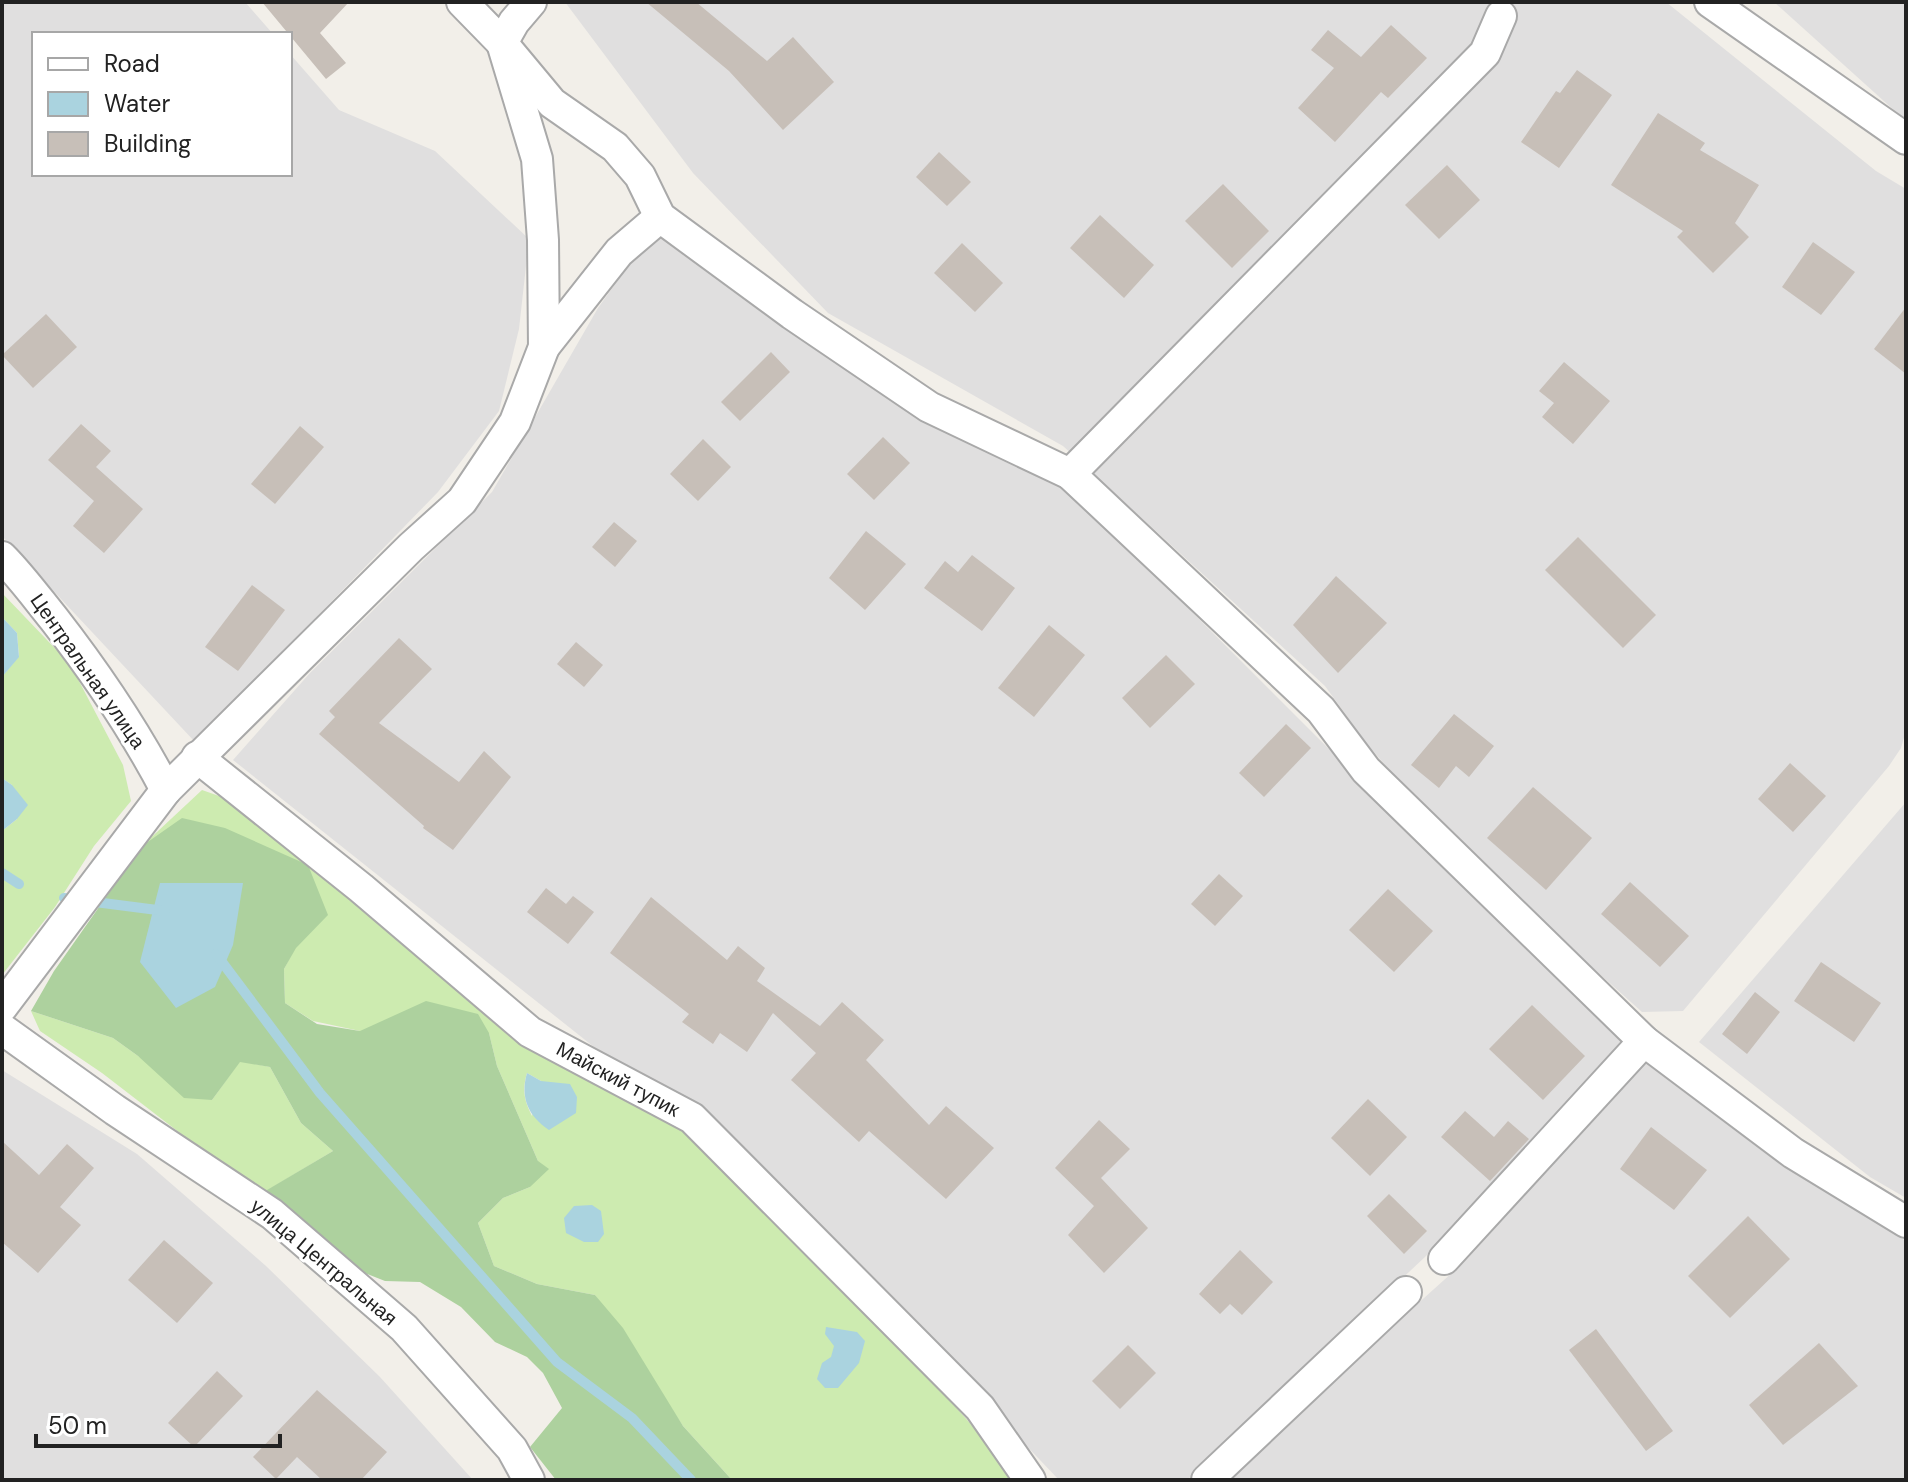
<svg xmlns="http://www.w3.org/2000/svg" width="1908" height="1482" viewBox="0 0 1908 1482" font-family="'DM Sans',sans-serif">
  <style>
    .residential { fill: #e0dfdf }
    .grass { fill: #cdebb0; fill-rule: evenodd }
    .forest { fill: #add19e }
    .water { fill: #aad3df }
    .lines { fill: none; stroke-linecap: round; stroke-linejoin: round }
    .stream { stroke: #aad3df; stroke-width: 10 }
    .building { fill: #c7bfb8 }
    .street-casing { stroke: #a9a9a9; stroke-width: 34 }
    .street { stroke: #fff; stroke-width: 30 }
    .labels { text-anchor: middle; stroke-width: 6; stroke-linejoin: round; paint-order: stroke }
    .street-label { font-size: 20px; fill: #222; stroke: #fff }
  </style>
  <rect width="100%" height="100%" fill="#f2efe9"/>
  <g class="residential">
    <polygon points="2,2 245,2 273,34 34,34 34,174 290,174 290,54 339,110 435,151 529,239 519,329 499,411 438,492 195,742 2,536"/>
    <polygon points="565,2 1666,2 1876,171 1906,189 1906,730 1901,748 1889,766 1683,1011 1642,1012 1446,836 1367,744 1325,686 1063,446 828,313 693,173"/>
    <polygon points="1774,2 1906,2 1906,121"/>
    <polygon points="664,216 1083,503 1626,1046 1425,1257 1187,1480 1059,1480 709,1112 594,1047 233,760 310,673 492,492 598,308"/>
    <polygon points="1906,802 1906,1198 1870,1177 1699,1042"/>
    <polygon points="1646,1058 1772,1157 1906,1241 1906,1480 1222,1480 1464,1262"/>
    <polygon points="2,1070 137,1154 266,1266 380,1377 473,1480 2,1480"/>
  </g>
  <g class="grass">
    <polygon points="2,593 70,664 123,765 131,801 94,846 55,907 2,975 2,831 17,819 12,785 2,778 2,677 19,656 17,633 2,617"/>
    <path d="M202,790L236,802L687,1127L912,1358L969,1422L1015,1480H732L683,1426L595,1295L537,1284L494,1266L478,1223L503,1198L530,1187L538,1161L497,1066L489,1033L360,1031L313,1021L285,1003L284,969L295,948L327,915L142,846ZM527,1073L541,1081L532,1116C524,1100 522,1090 527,1073Z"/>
    <polygon points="31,1011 113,1038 138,1056 212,1100 240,1061 270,1067 301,1123 333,1151 268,1190 268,1202 235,1181 189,1140 102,1073 40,1031"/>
  </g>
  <polygon class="forest" points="182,818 225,828 308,865 328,915 296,948 284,969 285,1003 317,1024 360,1031 426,1001 478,1014 489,1033 497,1066 538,1161 549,1169 530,1187 503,1198 478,1223 494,1266 537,1284 595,1295 623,1328 683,1426 732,1480 556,1480 530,1447 562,1408 543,1373 527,1357 495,1342 461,1307 420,1282 385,1281 342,1264 268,1202 267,1190 333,1151 301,1123 270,1067 240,1062 212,1100 184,1098 138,1056 113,1038 31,1011 54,971 142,846"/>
  <g class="water">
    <polygon points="2,617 17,633 19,657 2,677"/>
    <polygon points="2,778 12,785 28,805 17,819 2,831"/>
    <polygon points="160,883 243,883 233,945 215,987 176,1008 140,962"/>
    <path d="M527,1073L541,1081L570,1084L577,1097L576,1113L549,1130C528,1116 520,1097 527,1073Z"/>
    <polygon points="592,1205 601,1211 604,1234 598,1242 584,1242 566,1233 564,1218 574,1206"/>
    <polygon points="826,1327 857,1332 865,1341 859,1363 838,1388 825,1388 817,1379 822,1363 831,1357 834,1346 825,1334"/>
  </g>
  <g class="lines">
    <g class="stream">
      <polyline points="2,873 19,884"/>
      <polyline points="64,898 165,911"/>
      <polyline points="216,954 320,1093 557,1362 632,1418 691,1480"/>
    </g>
  </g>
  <g class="building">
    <polygon points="262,2 349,2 320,33 346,63 326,79"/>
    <polygon points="646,2 696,2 767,61 793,37 834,82 783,130 729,71"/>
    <polygon points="1391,25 1427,58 1388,98 1381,92 1335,142 1298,108 1334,68 1311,50 1328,30 1361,57"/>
    <polygon points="1577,70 1612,95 1559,168 1521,142 1556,91 1560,93"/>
    <polygon points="1658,113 1705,143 1700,150 1759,185 1735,223 1749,237 1713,273 1677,237 1683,231 1611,185"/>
    <polygon points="939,152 971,182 947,206 916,177"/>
    <polygon points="1447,165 1480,200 1439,239 1405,205"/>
    <polygon points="1223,184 1269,231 1232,268 1185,221"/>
    <polygon points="1100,215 1154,265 1124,298 1070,248"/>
    <polygon points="1813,242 1855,272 1821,315 1782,287"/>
    <polygon points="962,243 1003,283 975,312 934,273"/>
    <polygon points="1906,307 1906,374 1874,349"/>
    <polygon points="46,314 77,347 33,388 2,355"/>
    <polygon points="771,352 790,372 740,421 721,402"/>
    <polygon points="1564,362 1610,401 1573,444 1542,417 1554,403 1539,391"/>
    <polygon points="81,424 111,451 96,467 143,509 104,553 73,526 94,501 48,460"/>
    <polygon points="300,426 324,447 275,504 251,484"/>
    <polygon points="883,437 910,463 874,500 847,474"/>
    <polygon points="703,439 731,467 698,501 670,474"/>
    <polygon points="614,522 637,541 615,567 592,547"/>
    <polygon points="866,531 906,564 865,610 829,578"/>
    <polygon points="1578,537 1656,615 1623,648 1545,570"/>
    <polygon points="972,555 1015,588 982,631 924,588 945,561 958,572"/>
    <polygon points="1336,576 1387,623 1338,673 1293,625"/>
    <polygon points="252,585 285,610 238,671 205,647"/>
    <polygon points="1049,625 1085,655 1034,717 998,688"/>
    <polygon points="399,638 432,669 379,723 459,782 484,751 511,777 453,850 423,828 424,826 319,734 335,717 329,711"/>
    <polygon points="576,642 603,665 584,687 557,664"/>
    <polygon points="1166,655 1195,684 1150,728 1122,698"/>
    <polygon points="1454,714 1494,746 1469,777 1456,766 1439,788 1411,765"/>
    <polygon points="1286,724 1311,748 1264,797 1239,773"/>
    <polygon points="1790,763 1826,796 1793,832 1758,799"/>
    <polygon points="1533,787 1592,838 1546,890 1487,838"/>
    <polygon points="1219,874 1243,896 1215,926 1191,904"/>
    <polygon points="1630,882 1689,936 1660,967 1601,914"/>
    <polygon points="546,888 566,904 573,896 594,912 568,944 527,912"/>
    <polygon points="1388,889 1433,931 1394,972 1349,930"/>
    <polygon points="651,897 727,960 738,946 765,968 757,981 820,1026 842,1002 884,1040 866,1060 929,1125 946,1106 994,1148 946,1199 869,1131 859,1142 791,1080 816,1053 773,1013 747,1052 720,1033 713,1044 682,1022 689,1014 610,953"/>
    <polygon points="1821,962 1881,1003 1854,1042 1794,1001"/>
    <polygon points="1755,992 1780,1012 1747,1054 1722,1034"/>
    <polygon points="1532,1005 1585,1056 1543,1100 1489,1049"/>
    <polygon points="1368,1099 1407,1137 1370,1176 1331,1138"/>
    <polygon points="1465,1111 1494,1137 1508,1121 1529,1139 1490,1181 1441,1137"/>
    <polygon points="1099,1120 1130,1149 1101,1178 1148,1228 1104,1273 1068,1235 1094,1206 1055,1168"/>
    <polygon points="1651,1127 1707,1170 1674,1210 1620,1169"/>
    <polygon points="2,1141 39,1175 67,1144 94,1168 60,1207 81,1225 38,1273 2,1242"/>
    <polygon points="1389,1194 1427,1231 1404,1254 1367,1216"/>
    <polygon points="1748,1216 1790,1259 1730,1318 1688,1276"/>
    <polygon points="164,1240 213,1283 177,1323 128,1280"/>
    <polygon points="1240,1250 1273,1282 1242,1315 1230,1304 1220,1314 1199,1294"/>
    <polygon points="1596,1329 1673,1431 1646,1451 1569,1350"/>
    <polygon points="1819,1343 1858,1386 1783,1445 1749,1405"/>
    <polygon points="1128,1345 1156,1373 1120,1409 1092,1381"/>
    <polygon points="217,1371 243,1396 194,1447 168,1423"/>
    <polygon points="317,1390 387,1452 361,1480 322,1480 297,1457 276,1479 253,1457"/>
  </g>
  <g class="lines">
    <g class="street-casing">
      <g id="street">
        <polyline points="462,2 502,43 552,103 615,147 640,176 660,217 792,314 929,407 1070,474 1321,710 1366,770 1644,1041 1793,1153 1906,1222"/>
        <polyline points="1710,2 1906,139"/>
        <polyline points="544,347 619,252 660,217"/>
        <polyline points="1070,474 1485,53 1501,16"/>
        <path d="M2,557C21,576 37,598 54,619C96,673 134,729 166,790"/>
        <polyline points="197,757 361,888 530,1032 692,1118 980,1408 1030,1480"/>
        <polyline points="2,1007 166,790 411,547 462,501 515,422 544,347 543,240 537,159 502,43 514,22 531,2"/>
        <polyline points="2,1029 115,1110 272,1214 404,1328 512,1449 529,1480"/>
        <polyline points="1444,1259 1644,1041"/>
        <polyline points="1207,1480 1406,1292"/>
      </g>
    </g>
    <use href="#street" class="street"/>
  </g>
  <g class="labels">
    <g class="street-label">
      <text transform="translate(88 671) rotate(55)" y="7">Центральная улица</text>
      <text transform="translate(618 1079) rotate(28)" y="7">Майский тупик</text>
      <text transform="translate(324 1262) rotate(40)" y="7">улица Центральная</text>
    </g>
  </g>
  <rect width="1908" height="1482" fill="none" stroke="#222222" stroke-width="8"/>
  <rect x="32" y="32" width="260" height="144" fill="#ffffff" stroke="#a7a7a7" stroke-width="2"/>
  <rect x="48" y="58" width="40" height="12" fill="#ffffff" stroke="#a7a7a7" stroke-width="2"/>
  <text x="104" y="72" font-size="24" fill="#222222">Road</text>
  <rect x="48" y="92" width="40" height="24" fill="#aad3df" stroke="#a7a7a7" stroke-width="2"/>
  <text x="104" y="112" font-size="24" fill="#222222">Water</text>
  <rect x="48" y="132" width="40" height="24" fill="#c7bfb8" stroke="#a7a7a7" stroke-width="2"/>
  <text x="104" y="152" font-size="24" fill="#222222">Building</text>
  <path d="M36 1434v12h244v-12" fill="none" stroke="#222222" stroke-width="4"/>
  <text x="48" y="1434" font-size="24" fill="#222222" stroke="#ffffff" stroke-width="6" paint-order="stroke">50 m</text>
</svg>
